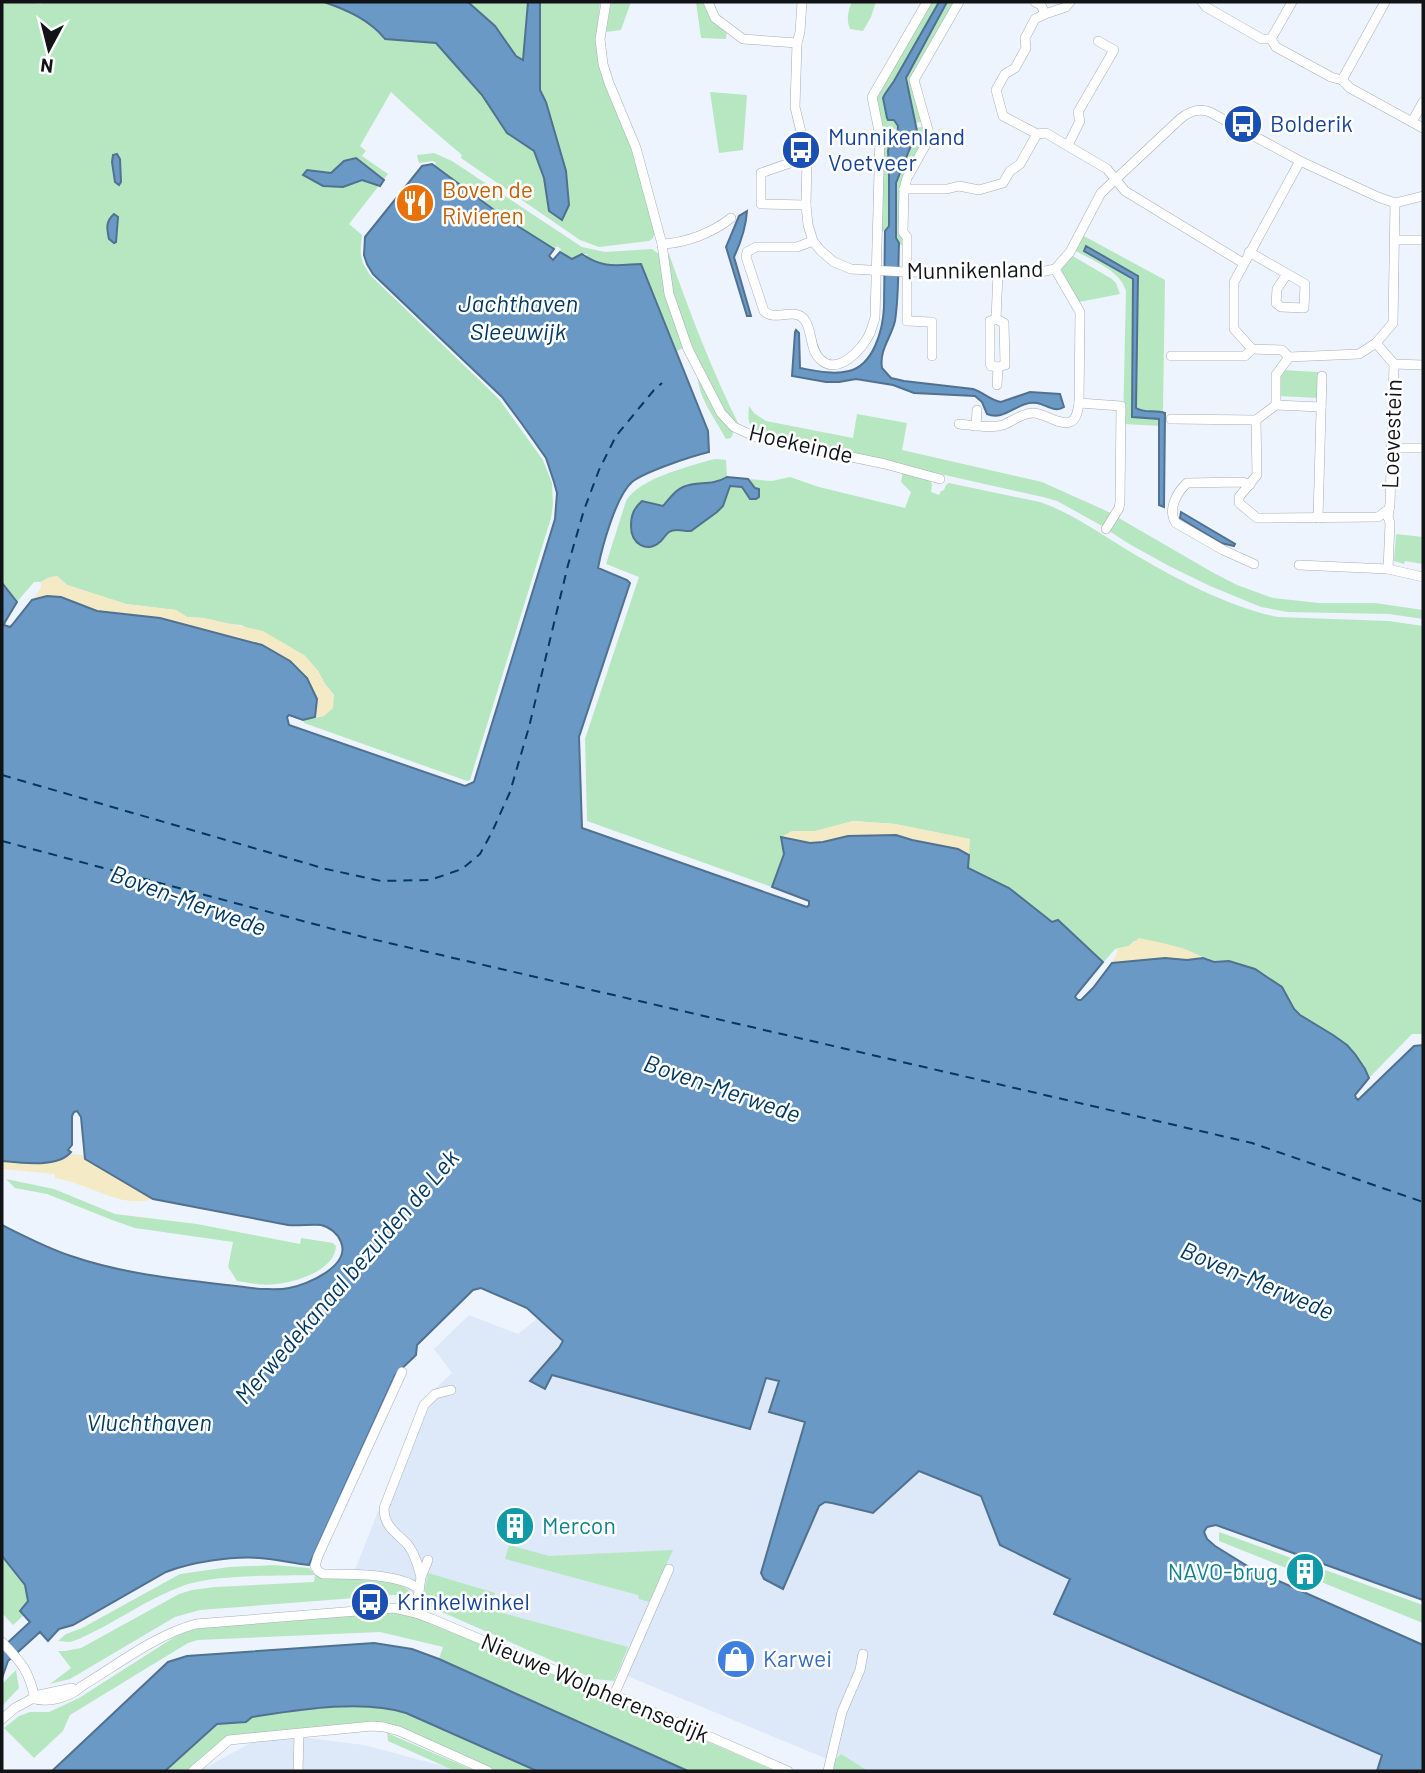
<svg xmlns="http://www.w3.org/2000/svg" width="1425" height="1773" viewBox="0 0 1425 1773" font-family="Barlow,sans-serif">
  <style>
    .built { fill: #dde8f8 }
    .green { fill: #b7e7c1 }
    .sand { fill: #f4eac5 }
    .water { fill: #6b99c5; stroke: #507190; stroke-width: 2 }
    .lines { fill: none; stroke-linecap: round; stroke-linejoin: round }
    .ferry { stroke: #003962; stroke-width: 2; stroke-dasharray: 9 7; stroke-linecap: butt }
    .minor-casing { stroke: #a7adb6; stroke-width: 10 }
    .minor { stroke: #fff; stroke-width: 9 }
    .labels { text-anchor: middle; stroke-width: 5; stroke-linejoin: round; paint-order: stroke }
    .transit-label { font-size: 23px; fill: #164399; stroke: #fff; text-anchor: start }
    .food-label { font-size: 23px; fill: #c56008; stroke: #fff; text-anchor: start }
    .street-label { font-size: 23px; fill: #111316; stroke: #fff }
    .culture-label { font-size: 23px; fill: #0d838f; stroke: #fff; text-anchor: start }
    .shop-label { font-size: 23px; fill: #366cbe; stroke: #fff; text-anchor: start }
    .water-label { font-size: 24px; font-style: italic; fill: #003962; stroke: #fff }
  </style>
  <rect width="100%" height="100%" fill="#eef4fe"/>
  <g class="built">
    <polygon points="469,1315 518,1334 538,1318 563,1341 559,1348 530,1380 544,1389 552,1375 750,1429 766,1377 779,1381 805,1422 761,1573 765,1579 783,1589 819,1506 825,1502 832,1502 873,1513 919,1471 981,1496 1000,1545 1070,1579 1055,1615 1383,1756 1377,1771 856,1771 485,1617 353,1575 421,1402 452,1373 434,1349"/>
    <polygon points="269,1733 364,1745 462,1771 199,1771"/>
  </g>
  <g class="green">
    <path d="M2,2H30L40,4L45,2H324C347,10 370,20 385,39L436,43L482,95L507,133L534,151L544,178L549,211L569,205L566,171L546,102L540,90V2H600L597,40L634,155L655,232L653,238L649,241L599,247L580,240L461,158L462,155C438,135 414,114 391,92L360,146L366,151L362,156L388,174L349,224L362,235C360,254 359,260 371,276L499,399L543,460L552,483L553,504L551,518L470,780L467,781L304,723L303,720L324,716L334,695L325,684L318,671L304,655L241,625L230,624L203,618L187,617L176,610L126,604L67,585L57,576L46,579L41,582H34L17,602L2,583Z"/>
    <polygon points="468,2 528,2 524,60 516,56 495,26"/>
    <polygon points="611,2 631,2 621,30 606,32"/>
    <polygon points="696,2 705,2 727,28 726,39 701,38"/>
    <path d="M852,2H876L871,17L863,31L850,29C846,20 848,10 852,2Z"/>
    <polygon points="930,2 939,2 894,81 888,89 888,120 894,120 897,123 898,128 882,133 876,100 877,95"/>
    <polygon points="947,2 955,2 913,74 923,121 916,123 906,78"/>
    <polygon points="710,92 747,95 743,150 719,153"/>
    <polygon points="924,126 926,136 903,199 903,247 896,239 896,183 917,135 917,128"/>
    <polygon points="897,134 897,137 889,146 888,151 889,167 889,226 881,233 882,138"/>
    <path d="M434,153L452,161L582,247L605,252L652,249L659,254L666,299L685,347L677,351L641,264C623,264 602,269 587,257V254H582L572,259L560,252L561,249L557,246L554,249L505,218L435,166L436,163L433,161L419,163L417,155Z"/>
    <path d="M1082,235L1165,280L1163,411L1161,426L1123,424L1126,291C1120,270 1093,261 1074,250Z"/>
    <path d="M667,253L669,254C690,313 712,371 740,427L734,424L714,398L671,295Z"/>
    <polygon points="1071,255 1112,279 1116,283 1120,294 1079,302 1060,271 1061,266"/>
    <polygon points="1282,370 1318,372 1318,398 1278,396 1279,375"/>
    <path d="M697,373L734,431L731,438L726,439C715,418 698,398 697,373Z"/>
    <path d="M749,406L754,413L766,421L853,438L857,414L907,423L902,450L1042,482L1111,513L1104,527L1057,501L1043,497L758,433C747,427 748,417 749,406Z"/>
    <path d="M716,459L726,460L727,477L718,482L695,484L682,487L663,506L634,509L631,522L660,542L669,531L677,529L684,532L691,531L717,512L730,486L742,487L746,494L755,488L748,479L772,481L790,477L819,487L905,508L911,492L901,482L903,470L929,479L932,484L931,492L939,495L941,491L944,490L946,485L949,483L1040,502C1075,514 1106,538 1139,557C1180,581 1232,608 1278,617L1389,621L1423,626V1034H1412L1369,1078L1365,1069L1352,1051L1333,1035L1300,1015L1294,1009L1282,987L1263,973L1225,961L1214,962L1184,949L1134,941L1129,946L1115,949L1103,963L1058,920L1052,922L1009,888L968,868L969,839L895,824L853,821L816,831H792L772,887L587,821L585,739L639,577L606,564L626,501C640,478 685,468 710,460Z"/>
    <polygon points="1117,517 1212,572 1237,585 1273,598 1319,603 1375,603 1423,610 1423,619 1389,614 1287,612 1261,607 1210,586 1169,566 1131,545 1109,531"/>
    <polygon points="1396,534 1423,537 1423,564 1405,561 1404,564 1394,561"/>
    <path d="M6,1179L54,1189L115,1214L197,1224L300,1244L301,1238L333,1243L336,1246C335,1270 297,1282 276,1284C263,1286 250,1283 237,1281L228,1267L233,1242L135,1228L112,1220L47,1194L15,1188Z"/>
    <polygon points="1219,1532 1423,1605 1423,1623 1219,1541"/>
    <polygon points="509,1545 549,1556 673,1550 649,1602 639,1599 638,1595 505,1559"/>
    <polygon points="2,1556 25,1585 28,1596 27,1604 20,1611 24,1615 13,1625 2,1613"/>
    <path d="M274,1565L309,1568L315,1575C338,1577 403,1574 413,1596L412,1599L394,1595L200,1610L175,1617L70,1679L50,1684L71,1668L58,1651H65L81,1648L179,1594L192,1590L215,1587L314,1582L315,1575C278,1576 219,1574 185,1585C148,1598 115,1623 79,1639L70,1642L58,1641L66,1634L82,1628L180,1574L229,1567Z"/>
    <polygon points="428,1573 495,1593 491,1610 628,1647 614,1681 594,1679 428,1606 423,1599"/>
    <polygon points="393,1613 410,1615 461,1634 775,1771 688,1771 439,1659 443,1647 380,1632 198,1640 188,1643 70,1715 63,1731 34,1758 4,1728 19,1716 30,1712 49,1712 79,1698 173,1638 182,1633 203,1627"/>
    <polygon points="16,1670 19,1688 2,1706 2,1684"/>
    <polygon points="368,1706 392,1708 406,1713 537,1771 489,1771 392,1728 235,1740 189,1771 165,1771 217,1724 246,1722 252,1717 302,1709"/>
    <polygon points="387,1733 475,1771 455,1771 388,1741"/>
    <polygon points="841,1754 868,1771 833,1771 835,1760"/>
  </g>
  <g class="sand">
    <polygon points="57,576 67,585 126,604 176,610 187,617 203,618 263,631 304,655 318,671 325,684 334,695 333,708 324,716 315,717 317,699 262,645 160,618 97,611 61,597 33,600 41,587 41,582 50,577"/>
    <polygon points="853,821 895,824 970,839 969,855 958,849 912,840 896,835 848,836 823,842 810,843 781,837 792,831 816,831"/>
    <path d="M1139,938C1160,943 1185,946 1203,958L1187,960L1165,958L1112,963L1118,951L1115,949L1129,946Z"/>
    <path d="M71,1154L85,1155L134,1189L153,1199C124,1207 103,1192 77,1184C70,1181 63,1180 55,1178V1174L2,1169V1161C23,1163 54,1168 71,1154Z"/>
  </g>
  <g class="water">
    <path d="M324,2H468L495,26L516,56L523,60L528,2H540V90L546,102L566,171L569,205L562,220L549,211L544,178L534,151L507,133L482,95L436,43L385,39C370,20 347,10 324,2Z"/>
    <path d="M939,2H947L906,78L917,131L896,183V238L899,243C898,269 899,295 895,321C891,338 879,350 882,368L891,378L904,381L973,389C983,392 990,400 1001,402L1030,392L1060,394L1064,407C1055,413 1047,405 1037,403C1018,400 1005,422 987,414L982,402L975,396L914,393L893,385L856,379L839,382H826L792,376L795,332L796,330L799,333L800,368C816,371 833,375 849,371C874,365 883,329 884,307L885,231L889,226V167L888,151L889,146L897,137L898,126L894,120H888L887,118L883,98L885,94L894,81Z"/>
    <polygon points="117,154 120,159 121,182 119,185 115,182 112,162 113,155"/>
    <polygon points="356,158 384,180 380,186 362,180 343,187 323,186 303,175 307,170 331,173 344,161"/>
    <path d="M432,164L505,218L554,249L549,256L553,260L560,252L572,259L582,254C603,269 617,265 641,264L708,431L709,452C692,456 644,472 632,482C616,496 602,547 598,568L627,580L630,583L579,737L582,828L807,907L809,905V901L772,887L784,854L781,837L810,843L823,842L848,836L896,835L912,840L958,849L969,855L968,868L1009,888L1052,922L1058,920L1103,962L1076,995L1075,997L1078,1000H1081L1093,988L1112,963L1165,958L1187,960L1203,958L1214,962L1229,961L1255,969L1282,987L1294,1009L1300,1015L1333,1035L1347,1045L1355,1054L1365,1069L1369,1078L1355,1095L1356,1098L1358,1100L1414,1046L1423,1045V1600L1216,1525L1207,1527L1204,1532L1207,1539L1215,1546L1254,1570L1423,1645V1771H1377L1382,1755L1054,1614L1070,1579L1000,1545L981,1496L919,1471L873,1513L832,1503L825,1502L819,1506L783,1589L764,1579L761,1573L805,1422L769,1412L779,1381L766,1378L750,1429L552,1375L545,1389L530,1381L559,1348L563,1341L527,1308L481,1288L473,1290L417,1345L416,1355L395,1375L309,1565C292,1563 276,1559 259,1558C232,1556 191,1562 166,1572L73,1625L59,1629L48,1641L40,1632L8,1661L2,1678V1648L30,1622L20,1611L28,1601L25,1585L2,1556V1225C24,1236 47,1248 71,1256C132,1277 197,1281 261,1289C270,1289 280,1290 289,1288C307,1285 351,1266 341,1242C338,1234 330,1227 321,1225C315,1224 296,1226 288,1225L153,1199L85,1159L81,1117L77,1111L74,1112L72,1116V1145L68,1150L71,1152C58,1168 21,1163 2,1161V583L17,602L5,622L4,625L10,627L12,625L32,600L47,596L61,597L97,611L160,618L262,645L290,661L307,678L317,699L315,717L303,720L289,715L287,717L289,725L465,786L474,782L555,519L557,493L554,482L546,458L522,424L502,397L373,274L367,264L364,255L365,237L422,166Z"/>
    <path d="M747,211C746,228 741,242 734,257L751,316H747L726,247L739,216Z"/>
    <path d="M114,214L118,217L116,242L114,243L109,239C107,229 105,222 114,214Z"/>
    <path d="M1086,246L1138,276L1136,408C1145,414 1155,409 1165,413L1164,507L1159,505V419L1132,417L1133,279L1084,251Z"/>
    <path d="M727,477L748,479L755,488L759,489V497L756,499H750L742,487L730,486L723,506L717,512L691,531C683,532 676,527 669,532C666,534 664,538 661,541C647,554 631,544 631,526C631,515 634,508 642,501L663,506C669,499 675,490 683,487C698,480 710,487 727,477Z"/>
    <polygon points="1181,512 1235,544 1234,546 1221,543 1180,518"/>
    <path d="M374,1643L412,1649L439,1659L688,1771H537L406,1713C362,1699 298,1710 252,1717L246,1722L217,1724L165,1771H52L168,1662L187,1656Z"/>
  </g>
  <g class="lines">
    <g class="ferry">
      <polyline points="2,775 326,869 381,881 430,880 462,869 480,854 492,832 510,792 529,727 568,565 584,510 599,470 616,436 654,390 662,383"/>
      <polyline points="2,841 363,937 1252,1143 1423,1202"/>
    </g>
    <g class="minor-casing">
      <g id="minor">
        <polyline points="606,2 600,39 603,64 609,83 636,148 662,244 669,294 688,349 721,413 734,427 756,437 885,464 940,479"/>
        <polyline points="708,2 715,18 743,39 797,43"/>
        <path d="M802,2L800,32L797,43L795,107L807,157L806,205L808,225L813,241L821,251L834,262L851,269L906,272L1031,274L1055,269L1070,252L1101,193L1180,119C1190,111 1199,108 1210,112L1300,161L1378,197L1395,203L1423,196"/>
        <polyline points="1035,2 1041,5 1045,14 1035,19 1025,38 1026,48 1015,68 1005,74 996,90 1003,116 1037,134 1046,133 1107,169 1125,191 1243,263"/>
        <polyline points="1202,2 1206,7 1262,39 1271,39 1276,47 1331,77 1342,80 1350,88 1423,128"/>
        <polyline points="1045,14 1066,7 1070,2"/>
        <polyline points="1271,39 1292,2"/>
        <polyline points="1342,80 1385,2"/>
        <polyline points="1412,122 1423,102"/>
        <polyline points="1068,145 1080,121 1078,112 1114,50 1098,41"/>
        <polyline points="904,189 947,189 959,186 979,190 1003,183 1010,171 1020,164 1037,134"/>
        <polyline points="806,205 761,204 761,173 807,157"/>
        <polyline points="1395,240 1423,240"/>
        <path d="M813,241L797,247H756L747,252L746,257L764,311C774,322 794,307 804,319C813,330 809,349 820,359C837,377 863,349 870,333C872,328 873,323 875,318L880,136L872,97L927,2"/>
        <path d="M662,244C686,243 712,233 731,218"/>
        <polyline points="1249,252 1305,284 1304,308 1281,307 1276,303 1277,289 1287,274"/>
        <polyline points="1055,269 1080,312 1079,403 1121,406 1120,502 1119,508 1106,529"/>
        <polyline points="996,319 1004,323 1005,365 998,367 991,366 990,363 990,321 996,319 998,273"/>
        <polyline points="1376,343 1359,354 1289,357 1276,375 1276,405 1256,420 1257,475 1239,497 1239,503 1257,518 1378,517 1389,509"/>
        <polyline points="932,356 932,322 907,321 907,237 903,232 904,189 907,178 930,137 914,80 959,2"/>
        <polyline points="1171,356 1245,356 1252,349"/>
        <polyline points="1289,357 1282,350 1252,349 1234,329 1234,282 1300,161"/>
        <polyline points="1394,364 1423,365"/>
        <polyline points="997,385 998,367"/>
        <polyline points="1276,405 1321,407"/>
        <polyline points="1171,419 1256,420"/>
        <path d="M959,424C972,425 989,429 1003,425C1013,421 1022,413 1033,413C1045,413 1059,426 1070,422C1077,420 1078,409 1079,403"/>
        <polyline points="976,426 977,410"/>
        <polyline points="1391,448 1423,448"/>
        <path d="M1250,485L1242,482L1187,483C1177,492 1167,510 1176,523L1223,550L1254,564"/>
        <polyline points="1318,518 1322,376"/>
        <polyline points="1299,565 1388,569 1423,577"/>
        <polyline points="1388,569 1390,523 1388,517 1390,504 1394,364 1376,343 1393,323 1395,203"/>
        <path d="M402,1372L318,1556L315,1566L318,1571L323,1574C349,1574 398,1573 419,1589"/>
        <path d="M421,1577C418,1566 415,1554 408,1545C396,1532 384,1527 384,1508L424,1405L435,1394L451,1390"/>
        <polyline points="416,1613 421,1577 428,1560"/>
        <path d="M2,1642C21,1662 29,1670 35,1699"/>
        <polyline points="614,1695 669,1569"/>
        <path d="M35,1699C49,1703 71,1697 82,1686C117,1665 157,1634 196,1624L394,1608L416,1613L432,1619L614,1695L788,1771"/>
        <polyline points="2,1719 15,1708 39,1695 72,1688"/>
        <polyline points="193,1771 229,1740 372,1726 384,1727 399,1731 488,1771"/>
        <polyline points="298,1771 299,1734"/>
        <polyline points="828,1771 842,1712 860,1670 863,1654"/>
      </g>
    </g>
    <use href="#minor" class="minor"/>
  </g>
  <defs>
    <g id="bus-disc" transform="scale(2.0125)"><circle r="9.5" fill="#1a4fb4" stroke="#fff"/><path d="M-5-6H5V4H4V6H2V4H-2V6H-4V4H-5ZM-3.5-4V0h7V-4ZM-3.5 1.2v1.5H-2V1.2ZM2 1.2v1.5H3.5V1.2Z" fill="#fff"/></g>
    <g id="restaurant-disc" transform="scale(2.0125)"><circle r="9.5" fill="#e8710a" stroke="#fff"/><path d="M-5-6h1v4h1v-4h1v4h1v-4h1v5L-1.5 .5V6h-2V.5L-5-1ZM5-6V6H3V1.5H1.5Q1.5-4 5-6Z" fill="#fff"/></g>
    <g id="building-disc" transform="scale(2.0125)"><circle r="9.5" fill="#0f9aa8" stroke="#fff"/><path d="M-4-6H4V6H1V3H-1V6H-4ZM-2.5-4.3h1.7v1.8h-1.7ZM.8-4.3h1.7v1.8H.8ZM-2.5-1h1.7V.8h-1.7ZM.8-1h1.7V.8H.8Z" fill="#fff"/></g>
    <g id="shop-disc" transform="scale(2.0125)"><circle r="9.5" fill="#3f7fe0" stroke="#fff"/><path d="M-5-2.5h2.3a2.7 3.5 0 0 1 5.4 0H5L5.5 6h-11ZM-1.5-2.5h3a1.5 2.3 0 0 0-3 0Z" fill="#fff"/></g>
  </defs>
  <g fill-rule="evenodd">
    <use href="#bus-disc" x="1243" y="124"/>
    <use href="#bus-disc" x="801" y="150"/>
    <use href="#restaurant-disc" x="415" y="203"/>
    <use href="#building-disc" x="515" y="1526"/>
    <use href="#building-disc" x="1305" y="1572"/>
    <use href="#bus-disc" x="370" y="1602"/>
    <use href="#shop-disc" x="736" y="1659"/>
  </g>
  <g class="labels">
    <g class="transit-label">
      <text x="1270" y="132">Bolderik</text>
      <text x="828" y="145">Munnikenland<tspan x="828" dy="26">Voetveer</tspan></text>
      <text x="397" y="1610">Krinkelwinkel</text>
    </g>
    <g class="food-label">
      <text x="442" y="198">Boven de<tspan x="442" dy="26">Rivieren</tspan></text>
    </g>
    <g class="street-label">
      <text transform="translate(975 270) rotate(-1)" y="8">Munnikenland</text>
      <text transform="translate(1392 434) rotate(-88)" y="8">Loevestein</text>
      <text transform="translate(801 444) rotate(13)" y="8">Hoekeinde</text>
      <text transform="translate(595 1688) rotate(23)" y="8">Nieuwe Wolpherensedijk</text>
    </g>
    <g class="culture-label">
      <text x="542" y="1534">Mercon</text>
      <text x="1278" y="1580" text-anchor="end">NAVO-brug</text>
    </g>
    <g class="shop-label">
      <text x="763" y="1667">Karwei</text>
    </g>
    <g class="water-label">
      <text x="518" y="312">Jachthaven<tspan x="518" dy="28">Sleeuwijk</tspan></text>
      <text transform="translate(188 901) rotate(20)" y="8">Boven-Merwede</text>
      <text transform="translate(722 1089) rotate(19)" y="8">Boven-Merwede</text>
      <text transform="translate(347 1277) rotate(-49)" y="8">Merwedekanaal bezuiden de Lek</text>
      <text transform="translate(1257 1281) rotate(23)" y="8">Boven-Merwede</text>
      <text x="149" y="1431">Vluchthaven</text>
    </g>
  </g>
  <rect width="1425" height="1773" fill="none" stroke="#111316" stroke-width="7"/>
  <g transform="translate(49 49) rotate(187)" stroke="#ffffff" stroke-width="5" paint-order="stroke">
  <path d="M0-5L12 26L0 18L-12 26Z" fill="#111316"/>
  <text y="-10" font-size="19" font-weight="bold" text-anchor="middle" fill="#111316">N</text>
  </g>
</svg>
